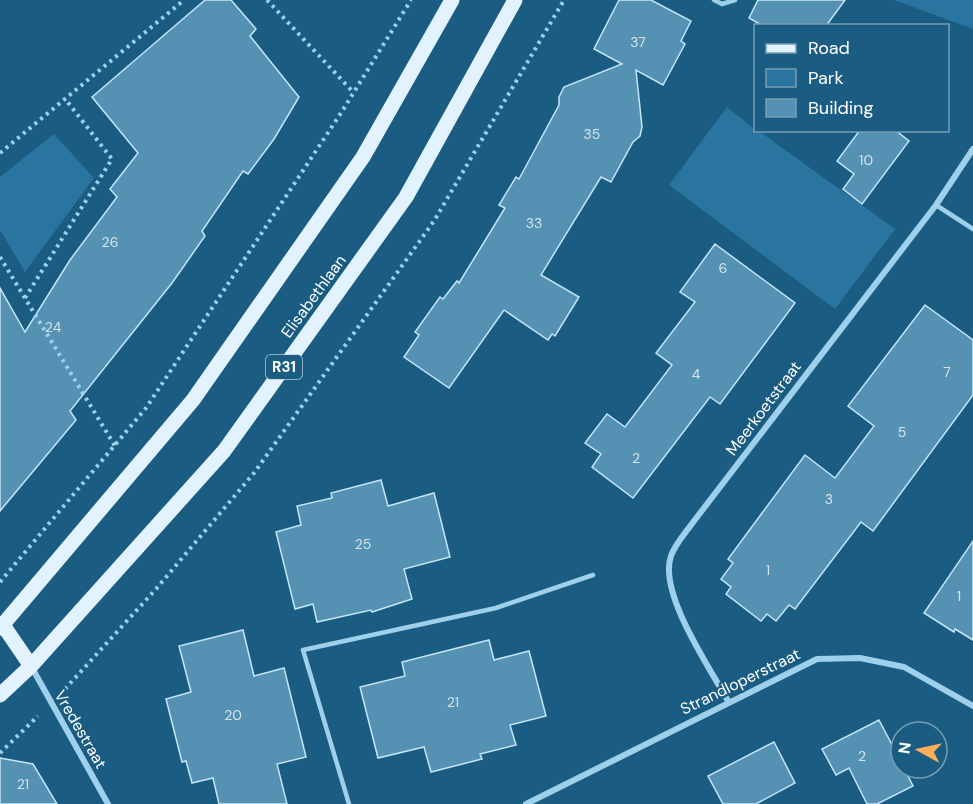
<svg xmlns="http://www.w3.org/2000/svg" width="973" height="804" viewBox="0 0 973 804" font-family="'DM Sans',sans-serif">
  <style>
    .green { fill: #29759f }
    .building { fill: #5491b3; stroke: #c3e5f8; stroke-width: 1.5 }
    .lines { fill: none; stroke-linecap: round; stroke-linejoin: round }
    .path { stroke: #9ed0eb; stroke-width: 4; stroke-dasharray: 3 4.5; stroke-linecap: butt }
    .service { stroke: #9ed0eb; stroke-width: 4.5 }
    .minor { stroke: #9ed0eb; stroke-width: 6 }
    .primary { stroke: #e2f3ff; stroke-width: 15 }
    .labels { text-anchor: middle; stroke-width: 4.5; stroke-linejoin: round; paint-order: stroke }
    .number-label { font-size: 14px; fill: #d4e4ec }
    .shield { fill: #1a5c82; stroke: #baceda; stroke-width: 1.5 }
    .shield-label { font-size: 15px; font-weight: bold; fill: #fff }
    .street-label { font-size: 16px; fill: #fff; stroke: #1a5c82 }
  </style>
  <rect width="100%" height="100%" fill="#1a5c82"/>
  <g class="green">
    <polygon points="894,0 973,0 973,29"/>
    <polygon points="727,107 756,130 759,131 895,229 835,309 669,185"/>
    <polygon points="54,134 94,178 25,272 0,230 0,177"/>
  </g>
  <g class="building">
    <polygon points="205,0 231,0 256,29 250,36 299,97 274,139 248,174 243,171 202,231 205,236 172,283 70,411 76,420 0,511 0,288 25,332 70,260 117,197 110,189 138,153 92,97"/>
    <polygon points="619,0 651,0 691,21 681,41 685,44 663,85 636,70 642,127 640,136 633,142 611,182 601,177 541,275 579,297 555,336 552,334 548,340 504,310 449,388 404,357 419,335 415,332 440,297 443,299 457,281 459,283 505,208 499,205 516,177 519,179 559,105 559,97 564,87 622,64 594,49"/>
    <polygon points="758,0 845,0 826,26 763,26 749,18"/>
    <polygon points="860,130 895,130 909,141 862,204 843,189 854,174 837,161"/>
    <polygon points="715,244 795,303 720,404 710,397 633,498 592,467 601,454 585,443 607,414 625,427 672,365 656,353 695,302 680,292"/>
    <polygon points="925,305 973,340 973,395 873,531 861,522 795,609 789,605 776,621 767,614 761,621 726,594 731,587 721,579 733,563 728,559 805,455 835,478 874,426 848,406"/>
    <polygon points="381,480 388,506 434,493 450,557 404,569 412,599 372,612 371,610 317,622 313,604 295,609 276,532 301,525 297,506 332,498 331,493"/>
    <polygon points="973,541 973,640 955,629 954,632 924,613"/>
    <polygon points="243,630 254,676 284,668 306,757 277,764 287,804 219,804 213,778 192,783 186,761 182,762 166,699 191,692 179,646"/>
    <polygon points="489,640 494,660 529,651 546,716 510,725 516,745 480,754 482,759 431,772 424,747 378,758 360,687 405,676 402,662"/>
    <polygon points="879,720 901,762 901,768 904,768 913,786 877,804 867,804 849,768 836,775 822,749"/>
    <polygon points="774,742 795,783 756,804 723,804 708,776"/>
    <polygon points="0,758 33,764 57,804 0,804"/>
  </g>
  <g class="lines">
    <g class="path">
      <polyline points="267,0 353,92"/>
      <polyline points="0,153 184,0"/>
      <polyline points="0,257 115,446"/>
      <polyline points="25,298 112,159 66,100"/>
      <polyline points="0,582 146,408 341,113 411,0"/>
      <polyline points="65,689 156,589 254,473 434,221 564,0"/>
      <polyline points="0,753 38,716"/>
    </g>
    <g class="service">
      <polyline points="714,0 722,4 735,0"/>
      <polyline points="936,205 973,229"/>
      <polyline points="349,804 303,650 496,608 593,575"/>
    </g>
    <g class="minor">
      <polyline points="31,666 108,804"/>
      <path d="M728,701C710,668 658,593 671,556C675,544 687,531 694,521L936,205L973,149"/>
      <polyline points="526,804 817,659 860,658 904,667 973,706"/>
    </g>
    <g class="primary">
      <polyline points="3,625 31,666"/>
      <polyline points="0,628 193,400 363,157 452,0"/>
      <polyline points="0,695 31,666 224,451 406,197 515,0"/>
    </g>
  </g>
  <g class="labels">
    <g class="number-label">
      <text x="638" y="47">37</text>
      <text x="592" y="139">35</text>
      <text x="866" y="165">10</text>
      <text x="534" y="228">33</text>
      <text x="110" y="247">26</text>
      <text x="723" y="273">6</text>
      <text x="53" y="332">24</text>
      <text x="947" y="377">7</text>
      <text x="696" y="379">4</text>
      <text x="902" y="437">5</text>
      <text x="636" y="463">2</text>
      <text x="829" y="504">3</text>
      <text x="363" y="549">25</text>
      <text x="768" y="575">1</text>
      <text x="959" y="601">1</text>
      <text x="453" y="707">21</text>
      <text x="233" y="720">20</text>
      <text x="862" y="761">2</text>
      <text x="23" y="789">21</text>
    </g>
    <rect class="shield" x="266" y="355" width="36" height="24" rx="4.5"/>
    <g class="shield-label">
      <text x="284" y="372">R31</text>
    </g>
    <g class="street-label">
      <text transform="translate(313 296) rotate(-54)" y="6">Elisabethlaan</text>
      <text transform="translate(763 408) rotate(-53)" y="6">Meerkoetstraat</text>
      <text transform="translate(740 681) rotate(-26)" y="6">Strandloperstraat</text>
      <text transform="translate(81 729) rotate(60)" y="6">Vredestraat</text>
    </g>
  </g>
  <rect x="754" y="24" width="195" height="108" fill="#1a5c82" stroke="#769db4" stroke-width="1.5"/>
  <rect x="766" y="44" width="30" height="9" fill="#e2f3ff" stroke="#769db4" stroke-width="1.5"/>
  <text x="808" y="54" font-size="18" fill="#ffffff">Road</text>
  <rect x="766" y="69" width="30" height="18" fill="#29759f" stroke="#769db4" stroke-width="1.5"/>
  <text x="808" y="84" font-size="18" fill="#ffffff">Park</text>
  <rect x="766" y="99" width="30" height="18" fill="#5491b3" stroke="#769db4" stroke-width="1.5"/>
  <text x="808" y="114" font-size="18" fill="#ffffff">Building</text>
  <g transform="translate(919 750) rotate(278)"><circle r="28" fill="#1a5c82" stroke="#769db4" stroke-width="1.5"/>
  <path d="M0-4.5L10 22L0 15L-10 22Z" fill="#fcae5a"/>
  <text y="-9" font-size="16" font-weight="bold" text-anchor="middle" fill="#ffffff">N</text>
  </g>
</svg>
